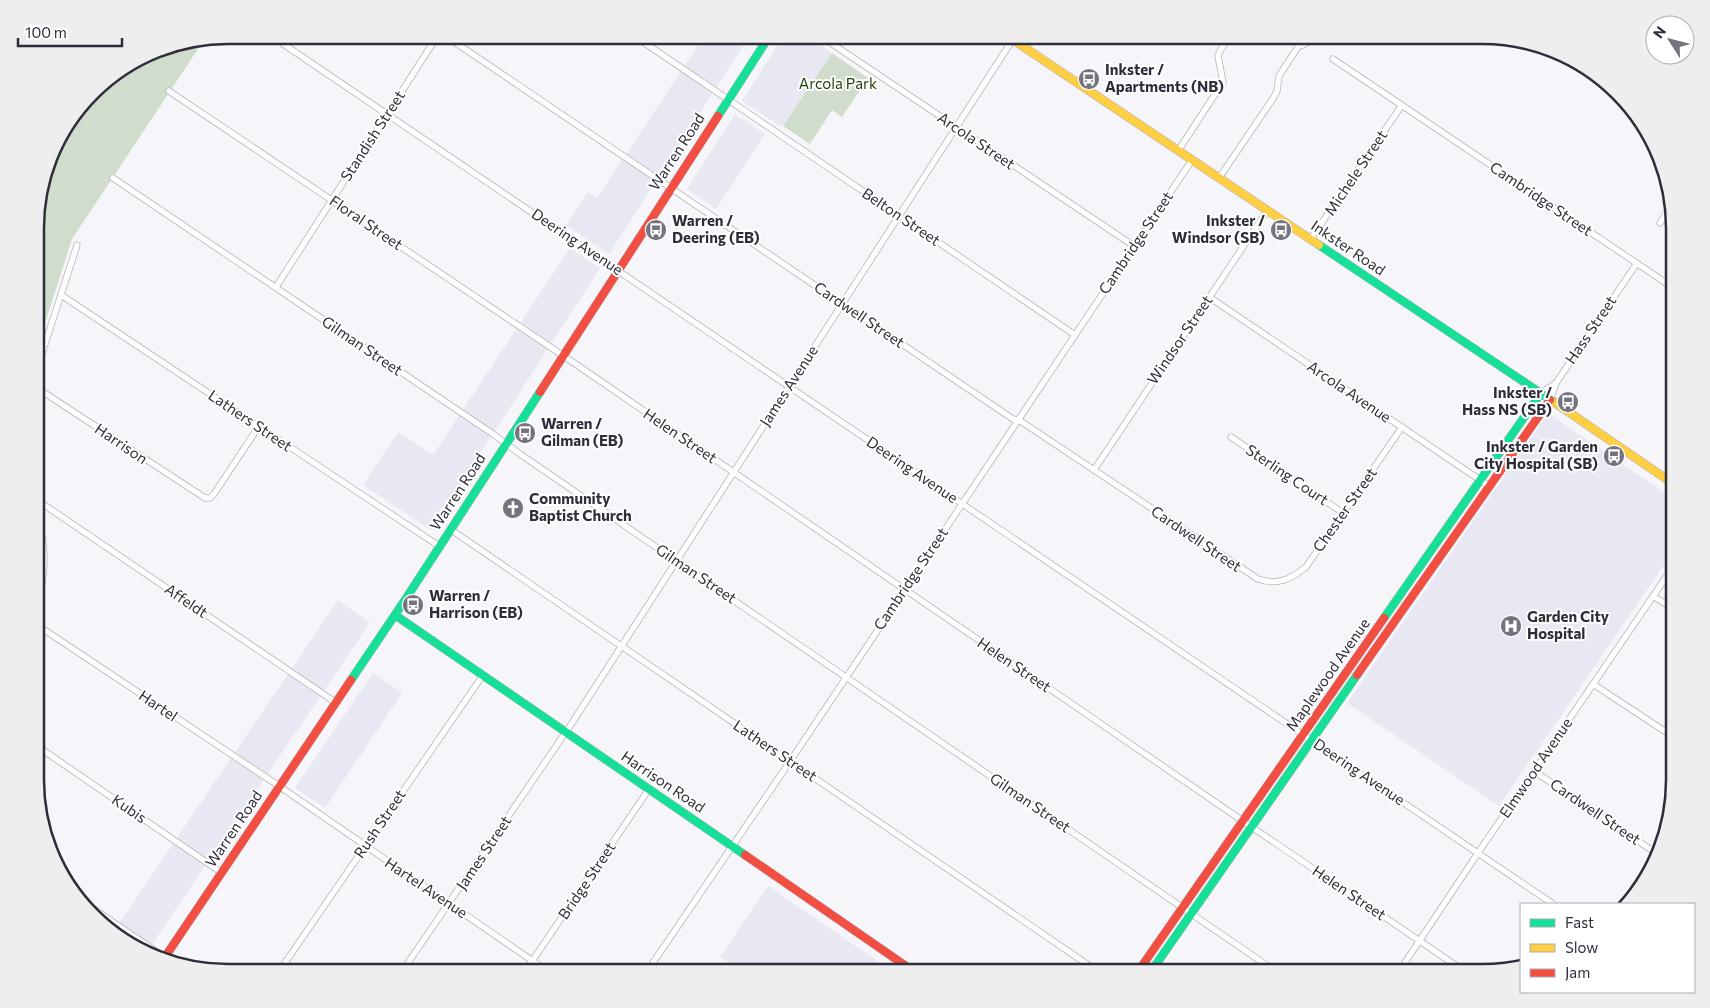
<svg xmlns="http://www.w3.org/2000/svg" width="1710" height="1008" viewBox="0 0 1710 1008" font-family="Commissioner,sans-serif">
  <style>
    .built { fill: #e8e8f3 }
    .green { fill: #d1ddcc }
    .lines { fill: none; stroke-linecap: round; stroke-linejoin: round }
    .street-casing { stroke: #b6b4bc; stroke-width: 7 }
    .fast-casing { stroke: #b6b4bc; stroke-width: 9 }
    .slow-casing { stroke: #b6b4bc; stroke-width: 9 }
    .jam-casing { stroke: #b6b4bc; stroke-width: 9 }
    .street { stroke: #fefefe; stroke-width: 5.5 }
    .fast { stroke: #16e098; stroke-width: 8 }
    .slow { stroke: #ffcf43; stroke-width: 8 }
    .jam { stroke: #f24e42; stroke-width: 8 }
    .labels { text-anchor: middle; stroke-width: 4; stroke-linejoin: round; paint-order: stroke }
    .poi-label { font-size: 15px; font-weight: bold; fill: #2f2d39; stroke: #fff; text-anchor: start }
    .park-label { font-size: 15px; fill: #224209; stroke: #fff }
    .street-label { font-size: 15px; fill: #2f2d39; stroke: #fff }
    .rim { fill: none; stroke: #2f2d39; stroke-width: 2.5 }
  </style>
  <rect width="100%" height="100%" fill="#f6f5fa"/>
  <g class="built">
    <polygon points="705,35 750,35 609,254 566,225 588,192 597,198"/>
    <polygon points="784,35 806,35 832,53 783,126 780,126 742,101"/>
    <polygon points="735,114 765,134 716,209 687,189"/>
    <polygon points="570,248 600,268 431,530 363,485 398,432 433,455"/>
    <polygon points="1548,413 1675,500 1675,549 1499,806 1347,703"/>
    <polygon points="338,600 370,623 146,953 131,947 114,931"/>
    <polygon points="373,673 402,693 325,808 295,788"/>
    <polygon points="768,886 895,973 744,973 720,957"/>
  </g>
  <g class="green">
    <polygon points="204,40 72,239 37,348 37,203 55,142 100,83 154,50"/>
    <polygon points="832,53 868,78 842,117 832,110 810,144 783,126"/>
  </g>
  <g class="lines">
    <g class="street-casing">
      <g id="street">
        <polyline points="270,35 1553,904"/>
        <path d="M444,35L1013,419L1022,422L1258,579C1277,586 1291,579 1306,567L1402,427"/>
        <polyline points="633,35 1075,335"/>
        <polyline points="819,35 1134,246"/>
        <polyline points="1333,59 1675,289"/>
        <polyline points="169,91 577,365 1237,817 1467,973"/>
        <polyline points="1178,151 1223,82 1218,56 1220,51 1230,35"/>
        <polyline points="113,178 493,434 520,454 1278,973"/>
        <polyline points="1219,178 1274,97 1277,91 1279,76 1298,47 1311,41 1315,35"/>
        <polyline points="1660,223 1672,204"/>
        <polyline points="1310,240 1402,105"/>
        <polyline points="276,287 438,35"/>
        <polyline points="61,295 439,546"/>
        <polyline points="1209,297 1489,486"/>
        <polyline points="37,369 77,245"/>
        <polyline points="37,388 205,498 210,498 214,494 259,426"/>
        <polyline points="1541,393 1556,383 1637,263"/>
        <polyline points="1550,400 1556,383"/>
        <polyline points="1231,437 1343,513"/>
        <polyline points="1094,470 1267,211"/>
        <polyline points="37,500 335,702"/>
        <path d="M37,515C47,550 46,571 37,606"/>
        <polyline points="450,529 1100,973"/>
        <polyline points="1653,596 1675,610"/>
        <polyline points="37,625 279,786 550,973"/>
        <polyline points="1593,684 1675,738"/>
        <polyline points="37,746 222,873"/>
        <polyline points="1534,771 1656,853"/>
        <polyline points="82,901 179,967"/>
        <polyline points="278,973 483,675"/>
        <polyline points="401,973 572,723 1013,39"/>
        <polyline points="524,973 649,789"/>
        <polyline points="646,973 795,754 1192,160"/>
        <polyline points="1398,973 1478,853 1675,564"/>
      </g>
    </g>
    <g class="fast-casing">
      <g id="fast">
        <polyline points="718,116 770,35"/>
        <polyline points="1319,245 1554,402"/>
        <polyline points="395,615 745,855"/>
        <polyline points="1384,618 1541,393"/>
        <polyline points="351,680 405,600 540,392"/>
        <polyline points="1150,973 1357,675"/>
      </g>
    </g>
    <g class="slow-casing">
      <g id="slow">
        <polyline points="1006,35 1319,245"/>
        <polyline points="1554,402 1675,485"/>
      </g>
    </g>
    <g class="jam-casing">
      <g id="jam">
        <polyline points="540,392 718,116"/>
        <polyline points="1357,675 1550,400"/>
        <polyline points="745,855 916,973"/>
        <polyline points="163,960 351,680"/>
        <polyline points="1137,973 1384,618"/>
      </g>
    </g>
    <use href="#street" class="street"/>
    <use href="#fast" class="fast"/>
    <use href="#slow" class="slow"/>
    <use href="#jam" class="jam"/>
  </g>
  <defs>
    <g id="bus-disc" transform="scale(1.125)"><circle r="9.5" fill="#75737d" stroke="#fff"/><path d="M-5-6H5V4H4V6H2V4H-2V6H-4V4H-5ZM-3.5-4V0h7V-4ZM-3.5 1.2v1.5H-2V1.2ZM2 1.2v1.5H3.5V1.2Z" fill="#fff"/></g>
    <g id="church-disc" transform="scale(1.125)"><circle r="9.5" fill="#75737d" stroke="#fff"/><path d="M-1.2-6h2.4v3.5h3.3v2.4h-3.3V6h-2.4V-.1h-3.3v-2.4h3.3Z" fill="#fff"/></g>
    <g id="hospital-disc" transform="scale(1.125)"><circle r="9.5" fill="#75737d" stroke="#fff"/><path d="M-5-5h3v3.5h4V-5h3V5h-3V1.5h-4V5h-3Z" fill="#fff"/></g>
  </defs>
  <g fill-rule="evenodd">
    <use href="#bus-disc" x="1089" y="79"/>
    <use href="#bus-disc" x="656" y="230"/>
    <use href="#bus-disc" x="1281" y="230"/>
    <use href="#bus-disc" x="1568" y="402"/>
    <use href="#bus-disc" x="525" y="433"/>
    <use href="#bus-disc" x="1614" y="456"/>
    <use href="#church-disc" x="513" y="508"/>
    <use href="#bus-disc" x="413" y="605"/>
    <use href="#hospital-disc" x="1511" y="626"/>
  </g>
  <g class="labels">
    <g class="poi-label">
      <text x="1105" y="75">Inkster /<tspan x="1105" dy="17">Apartments (NB)</tspan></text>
      <text x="672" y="226">Warren /<tspan x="672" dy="17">Deering (EB)</tspan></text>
      <text x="1265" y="226" text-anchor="end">Inkster /<tspan x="1265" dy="17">Windsor (SB)</tspan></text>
      <text x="1552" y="398" text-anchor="end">Inkster /<tspan x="1552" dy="17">Hass NS (SB)</tspan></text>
      <text x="541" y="429">Warren /<tspan x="541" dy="17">Gilman (EB)</tspan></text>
      <text x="1598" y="452" text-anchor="end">Inkster / Garden<tspan x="1598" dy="17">City Hospital (SB)</tspan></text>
      <text x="529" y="504">Community<tspan x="529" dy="17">Baptist Church</tspan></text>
      <text x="429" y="601">Warren /<tspan x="429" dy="17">Harrison (EB)</tspan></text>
      <text x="1527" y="622">Garden City<tspan x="1527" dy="17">Hospital</tspan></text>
    </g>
    <g class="park-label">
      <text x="838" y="89">Arcola Park</text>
    </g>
    <g class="street-label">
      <text transform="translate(373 136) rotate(-57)" y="5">Standish Street</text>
      <text transform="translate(976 141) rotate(34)" y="5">Arcola Street</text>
      <text transform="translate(677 152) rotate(-57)" y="5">Warren Road</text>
      <text transform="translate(1356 173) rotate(-56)" y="5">Michele Street</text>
      <text transform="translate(1541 199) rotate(34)" y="5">Cambridge Street</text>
      <text transform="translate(901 217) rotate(34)" y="5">Belton Street</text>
      <text transform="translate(366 223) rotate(34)" y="5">Floral Street</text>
      <text transform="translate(577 242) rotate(34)" y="5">Deering Avenue</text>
      <text transform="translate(1136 243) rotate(-56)" y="5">Cambridge Street</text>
      <text transform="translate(1348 248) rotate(34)" y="5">Inkster Road</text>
      <text transform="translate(859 315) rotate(34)" y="5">Cardwell Street</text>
      <text transform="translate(1591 330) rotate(-56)" y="5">Hass Street</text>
      <text transform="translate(1180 340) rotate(-56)" y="5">Windsor Street</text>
      <text transform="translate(362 346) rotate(34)" y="5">Gilman Street</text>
      <text transform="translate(789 386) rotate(-57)" y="5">James Avenue</text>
      <text transform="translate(1349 392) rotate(34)" y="5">Arcola Avenue</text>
      <text transform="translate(250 421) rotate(34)" y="5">Lathers Street</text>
      <text transform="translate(680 436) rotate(34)" y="5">Helen Street</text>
      <text transform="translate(121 444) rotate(34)" y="5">Harrison</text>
      <text transform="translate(912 470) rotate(34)" y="5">Deering Avenue</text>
      <text transform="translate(1287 475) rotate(34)" y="5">Sterling Court</text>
      <text transform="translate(458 492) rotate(-57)" y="5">Warren Road</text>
      <text transform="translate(1345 510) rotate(-55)" y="5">Chester Street</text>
      <text transform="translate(1196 539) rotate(34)" y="5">Cardwell Street</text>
      <text transform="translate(696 574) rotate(34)" y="5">Gilman Street</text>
      <text transform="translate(911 579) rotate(-56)" y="5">Cambridge Street</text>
      <text transform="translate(186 601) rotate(34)" y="5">Affeldt</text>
      <text transform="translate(1014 665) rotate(34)" y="5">Helen Street</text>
      <text transform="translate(1328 675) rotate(-55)" y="5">Maplewood Avenue</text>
      <text transform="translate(158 706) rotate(34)" y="5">Hartel</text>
      <text transform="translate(775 751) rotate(34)" y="5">Lathers Street</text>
      <text transform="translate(1536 768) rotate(-56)" y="5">Elmwood Avenue</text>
      <text transform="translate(1359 772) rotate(34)" y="5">Deering Avenue</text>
      <text transform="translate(663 782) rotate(34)" y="5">Harrison Road</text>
      <text transform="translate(1030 803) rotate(34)" y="5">Gilman Street</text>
      <text transform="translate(129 809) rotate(34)" y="5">Kubis</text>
      <text transform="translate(1595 812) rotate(34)" y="5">Cardwell Street</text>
      <text transform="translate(380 824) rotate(-56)" y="5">Rush Street</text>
      <text transform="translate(234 829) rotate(-56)" y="5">Warren Road</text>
      <text transform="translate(484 853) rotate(-56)" y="5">James Street</text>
      <text transform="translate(587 881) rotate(-56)" y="5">Bridge Street</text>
      <text transform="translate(426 888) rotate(34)" y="5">Hartel Avenue</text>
      <text transform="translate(1349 893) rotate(34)" y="5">Helen Street</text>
    </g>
  </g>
  <path d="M0 0H1710V1008H0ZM228 44H1482A184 184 0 0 1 1666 228V780A184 184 0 0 1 1482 964H228A184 184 0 0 1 44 780V228A184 184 0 0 1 228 44Z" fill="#eeeeef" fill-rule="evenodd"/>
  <path class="rim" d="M228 44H1482A184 184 0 0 1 1666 228V780A184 184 0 0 1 1482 964H228A184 184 0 0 1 44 780V228A184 184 0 0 1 228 44Z"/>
  <rect x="1520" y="903" width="175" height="90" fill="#ffffff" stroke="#acabb0"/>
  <rect x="1530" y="919" width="25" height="8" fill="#16e098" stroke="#acabb0"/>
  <text x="1565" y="928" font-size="15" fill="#2f2d39">Fast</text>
  <rect x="1530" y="944" width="25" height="8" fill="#ffcf43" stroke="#acabb0"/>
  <text x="1565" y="953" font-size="15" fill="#2f2d39">Slow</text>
  <rect x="1530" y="969" width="25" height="8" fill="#f24e42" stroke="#acabb0"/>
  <text x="1565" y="978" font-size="15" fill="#2f2d39">Jam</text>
  <g transform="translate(1670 40) rotate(306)"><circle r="24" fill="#ffffff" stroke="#acabb0"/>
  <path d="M0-4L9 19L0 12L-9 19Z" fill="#75737d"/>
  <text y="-8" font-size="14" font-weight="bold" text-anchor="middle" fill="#2f2d39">N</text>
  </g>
  <path d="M18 38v8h104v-8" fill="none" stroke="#2f2d39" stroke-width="2.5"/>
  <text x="25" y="38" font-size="15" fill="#2f2d39" stroke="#ffffff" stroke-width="4" paint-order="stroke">100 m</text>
</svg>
